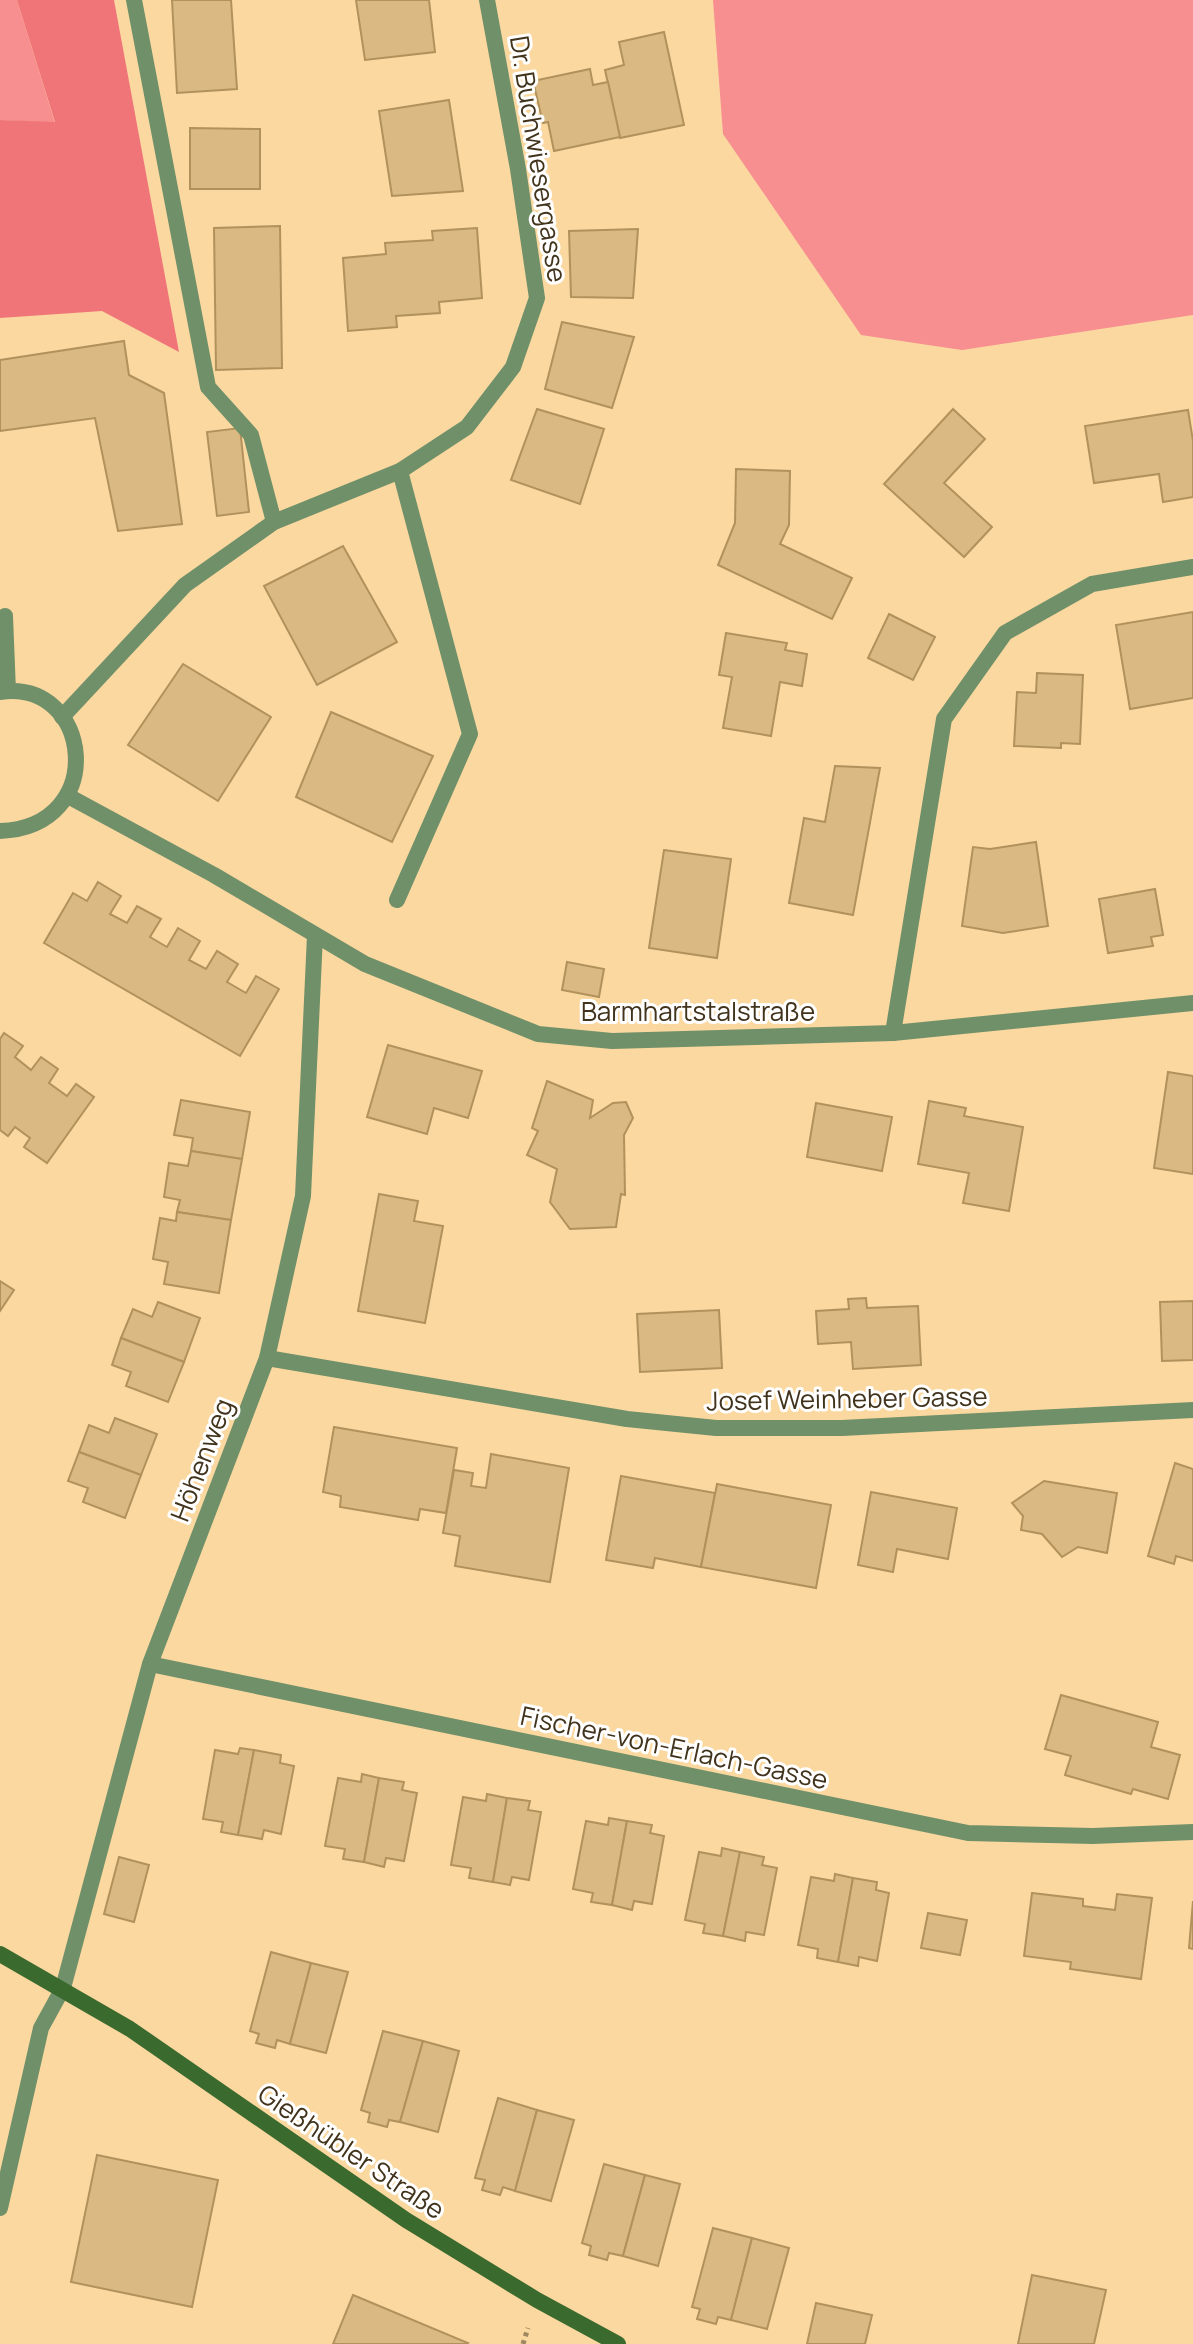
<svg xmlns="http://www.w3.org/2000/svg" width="1193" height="2344" viewBox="0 0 1193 2344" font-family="Manrope,sans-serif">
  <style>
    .green { fill: #f78e90 }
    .forest { fill: #ef7579 }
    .building { fill: #dbb982; stroke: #b2925c; stroke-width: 2 }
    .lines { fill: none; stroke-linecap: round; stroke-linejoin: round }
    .path { stroke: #9f875f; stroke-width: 5; stroke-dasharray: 4 4; stroke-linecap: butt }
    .lane { stroke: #709069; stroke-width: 16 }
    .street { stroke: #709069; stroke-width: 16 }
    .secondary { stroke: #3b6a2f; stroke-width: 16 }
    .labels { text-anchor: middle; stroke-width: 6; stroke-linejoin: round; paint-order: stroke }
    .street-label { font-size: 26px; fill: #41331c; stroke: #fff }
  </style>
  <rect width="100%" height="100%" fill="#fbd8a0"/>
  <g class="green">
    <polygon points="0,0 17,0 55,123 0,120"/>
    <polygon points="713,0 1193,0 1193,315 962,350 861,335 723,134"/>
  </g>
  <polygon class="forest" points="17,0 114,0 179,352 102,311 0,318 0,120 55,122"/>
  <g class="building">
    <polygon points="172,0 231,0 237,89 177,93"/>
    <polygon points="356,0 429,0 435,52 365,60"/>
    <polygon points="664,32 684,125 620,138 605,70 624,65 619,42"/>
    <polygon points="590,69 593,85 608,82 620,137 554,151 548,122 543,123 533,81"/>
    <polygon points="449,100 463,191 392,196 379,111"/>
    <polygon points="190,128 260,129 260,189 190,189"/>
    <polygon points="280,226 282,368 216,370 214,228"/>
    <polygon points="477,228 482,298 439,302 440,313 396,316 397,327 348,331 343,258 386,254 385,243 433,240 432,231"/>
    <polygon points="638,229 633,298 571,297 569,231"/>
    <polygon points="562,322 634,337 612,408 545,389"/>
    <polygon points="124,341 129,375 164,393 182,524 118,531 95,418 0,431 0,360"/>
    <polygon points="537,409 604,429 580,504 511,480"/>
    <polygon points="953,409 985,439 944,483 992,527 964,557 884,484"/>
    <polygon points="1188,410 1193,441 1193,497 1163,502 1159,474 1094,483 1085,426"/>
    <polygon points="240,428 249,512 217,516 207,432"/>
    <polygon points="736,469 790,471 789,525 780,544 852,578 832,619 718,565 735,523"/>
    <polygon points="343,546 397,642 317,685 264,586"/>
    <polygon points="1193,612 1193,698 1130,709 1116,625"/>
    <polygon points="889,614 935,637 913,680 868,658"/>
    <polygon points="726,633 787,643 785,650 807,654 802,686 780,682 771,736 723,728 732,677 719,675"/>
    <polygon points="183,664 271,717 218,801 128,745"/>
    <polygon points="1037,673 1083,675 1080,744 1061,743 1061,748 1014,746 1017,692 1036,693"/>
    <polygon points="331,712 433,756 392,842 296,797"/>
    <polygon points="835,766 880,768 853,915 789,903 804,818 825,822"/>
    <polygon points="1036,842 1048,926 1003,933 962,926 973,847 990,849"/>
    <polygon points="664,850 731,859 717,958 649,948"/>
    <polygon points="98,882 121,896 110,914 127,923 137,906 161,919 150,937 167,947 178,928 200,941 189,960 206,969 217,951 238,964 227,982 246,993 256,976 279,989 240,1056 44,943 73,893 87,901"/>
    <polygon points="1155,889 1163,935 1151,937 1153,946 1108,953 1099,899"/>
    <polygon points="567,962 604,969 599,997 562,990"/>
    <polygon points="4,1033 23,1046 15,1057 31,1070 41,1057 58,1069 49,1083 67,1096 76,1084 94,1097 47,1163 24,1147 30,1138 15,1127 8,1136 0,1130 0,1039"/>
    <polygon points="388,1045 482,1071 468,1118 434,1108 427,1134 367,1117"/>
    <polygon points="1168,1072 1193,1076 1193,1174 1154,1168"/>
    <polygon points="547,1081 593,1100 590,1118 613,1103 626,1102 633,1118 624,1135 625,1195 621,1194 616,1227 570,1229 550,1202 557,1169 527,1155 538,1131 532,1128"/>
    <polygon points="181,1100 250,1112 242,1159 191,1151 193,1138 174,1135"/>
    <polygon points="929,1101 966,1108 964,1116 1023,1127 1009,1211 963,1203 969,1173 918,1164"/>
    <polygon points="816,1103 892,1117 882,1171 807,1157"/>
    <polygon points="191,1151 242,1159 231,1220 177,1212 180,1200 164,1197 169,1163 188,1166"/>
    <polygon points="379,1194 418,1201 414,1221 443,1226 425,1323 358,1311"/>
    <polygon points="177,1212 231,1220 219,1293 164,1284 168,1262 153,1259 160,1218 176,1221"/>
    <polygon points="0,1281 14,1290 0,1311"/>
    <polygon points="866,1298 867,1308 918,1306 921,1365 853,1369 851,1342 818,1344 816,1311 849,1309 848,1299"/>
    <polygon points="1193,1301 1193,1360 1162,1361 1160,1302"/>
    <polygon points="158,1302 200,1318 184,1362 121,1338 133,1309 152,1317"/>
    <polygon points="719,1310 722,1368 640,1372 637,1314"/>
    <polygon points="121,1338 184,1362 168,1402 126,1386 131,1372 112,1365"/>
    <polygon points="115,1418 157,1434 141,1475 79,1452 89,1425 109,1433"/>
    <polygon points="334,1427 457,1448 446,1513 420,1509 418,1520 340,1507 341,1496 323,1492"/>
    <polygon points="79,1452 141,1475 125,1518 83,1502 88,1488 68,1481"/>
    <polygon points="491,1454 569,1468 550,1582 455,1566 460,1536 443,1533 454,1470 473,1473 471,1486 486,1488"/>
    <polygon points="1175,1463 1193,1469 1193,1561 1176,1556 1174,1564 1148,1556"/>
    <polygon points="621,1476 715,1493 701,1567 655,1558 653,1568 606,1560"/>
    <polygon points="1044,1481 1117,1493 1107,1553 1078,1547 1062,1557 1042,1534 1021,1530 1023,1516 1012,1503"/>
    <polygon points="717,1484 831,1505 816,1588 701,1567"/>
    <polygon points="871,1492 957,1508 948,1559 897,1549 893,1572 858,1565"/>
    <polygon points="1061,1695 1158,1722 1151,1747 1180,1755 1168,1799 1133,1789 1131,1794 1065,1775 1071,1756 1045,1749"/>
    <polygon points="240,1748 254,1750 238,1835 221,1832 223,1822 203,1819 215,1750 238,1754"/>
    <polygon points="254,1750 281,1755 280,1763 294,1766 281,1834 264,1830 262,1839 238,1835"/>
    <polygon points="362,1774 379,1778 364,1862 343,1859 345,1849 325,1846 338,1778 361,1782"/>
    <polygon points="379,1778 404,1782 402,1790 417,1793 404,1861 386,1858 384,1867 364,1862"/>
    <polygon points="487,1794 507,1798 493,1882 469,1878 471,1868 451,1865 463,1797 486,1801"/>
    <polygon points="507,1798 530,1801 528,1810 541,1812 529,1880 512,1877 510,1885 493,1882"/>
    <polygon points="609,1818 627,1821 612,1905 591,1902 593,1893 573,1889 586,1821 608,1825"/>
    <polygon points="627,1821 652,1825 650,1833 664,1836 652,1904 634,1901 632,1910 612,1905"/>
    <polygon points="722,1848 740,1852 723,1936 703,1933 705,1924 685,1920 699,1852 721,1856"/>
    <polygon points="740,1852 764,1857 762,1865 777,1868 764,1935 746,1932 745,1941 723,1936"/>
    <polygon points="119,1857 149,1865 134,1922 104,1914"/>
    <polygon points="835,1874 853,1878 838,1962 817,1958 818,1949 798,1945 811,1877 834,1881"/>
    <polygon points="853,1878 877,1882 876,1890 889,1893 877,1961 859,1957 858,1966 838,1962"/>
    <polygon points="1032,1893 1083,1899 1083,1906 1115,1910 1117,1894 1152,1898 1141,1979 1070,1969 1071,1962 1024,1956"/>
    <polygon points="1193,1901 1193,1949 1189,1948"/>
    <polygon points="928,1913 967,1920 960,1955 921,1948"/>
    <polygon points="271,1952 311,1963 290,2044 277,2040 275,2048 256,2043 259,2034 250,2031"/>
    <polygon points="311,1963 348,1972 326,2053 290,2044"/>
    <polygon points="383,2031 423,2041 400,2122 389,2120 387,2127 368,2122 370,2113 361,2110"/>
    <polygon points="423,2041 459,2051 438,2132 400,2122"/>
    <polygon points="498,2098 537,2110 515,2191 503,2187 500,2195 482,2190 485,2180 475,2178"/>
    <polygon points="537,2110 574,2120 551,2201 515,2191"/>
    <polygon points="97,2155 218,2180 192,2307 71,2282"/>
    <polygon points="604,2164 645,2175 623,2256 609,2253 607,2260 589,2255 591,2246 582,2243"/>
    <polygon points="645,2175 680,2184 658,2266 623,2256"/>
    <polygon points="713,2228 752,2238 731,2320 718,2317 716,2324 697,2319 700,2309 692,2307"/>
    <polygon points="752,2238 789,2248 767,2329 731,2320"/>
    <polygon points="1032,2275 1106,2290 1094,2344 1018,2344"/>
    <polygon points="353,2295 468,2343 467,2344 333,2344"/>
    <polygon points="816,2303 872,2315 865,2344 807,2344"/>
  </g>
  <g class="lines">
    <polyline class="path" points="523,2344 528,2328"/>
    <g class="lane">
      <polyline points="5,616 8,691"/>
      <polyline points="397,900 470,734 400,471"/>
    </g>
    <g class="street">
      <polyline points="134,0 208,387 251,435 274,522"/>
      <path d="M0,692C92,678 110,827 0,831"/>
      <polyline points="62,717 185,585 274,522 400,471 467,427 513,367 537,298 518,169 487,0"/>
      <polyline points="68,796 214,875 365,964 538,1034 612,1041 893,1033 1193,1003"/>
      <polyline points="893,1033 944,719 1005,633 1092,584 1193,567"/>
      <polyline points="267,1358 627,1419 716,1428 842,1428 1193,1410"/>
      <polyline points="150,1664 968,1833 1093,1836 1193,1832"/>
      <polyline points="0,2208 41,2028 63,1988 150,1664 267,1358 303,1196 315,935"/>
    </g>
    <polyline class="secondary" points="0,1954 130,2029 406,2220 537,2300 618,2344"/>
  </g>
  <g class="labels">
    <g class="street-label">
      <text transform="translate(538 159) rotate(81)" y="9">Dr. Buchwiesergasse</text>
      <text x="698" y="1021">Barmhartstalstraße</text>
      <text transform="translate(847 1399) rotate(-1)" y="9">Josef Weinheber Gasse</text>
      <text transform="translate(202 1460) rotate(-69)" y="9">Höhenweg</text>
      <text transform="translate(674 1748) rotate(12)" y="9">Fischer-von-Erlach-Gasse</text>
      <text transform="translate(351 2152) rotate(34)" y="9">Gießhübler Straße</text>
    </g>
  </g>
</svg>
